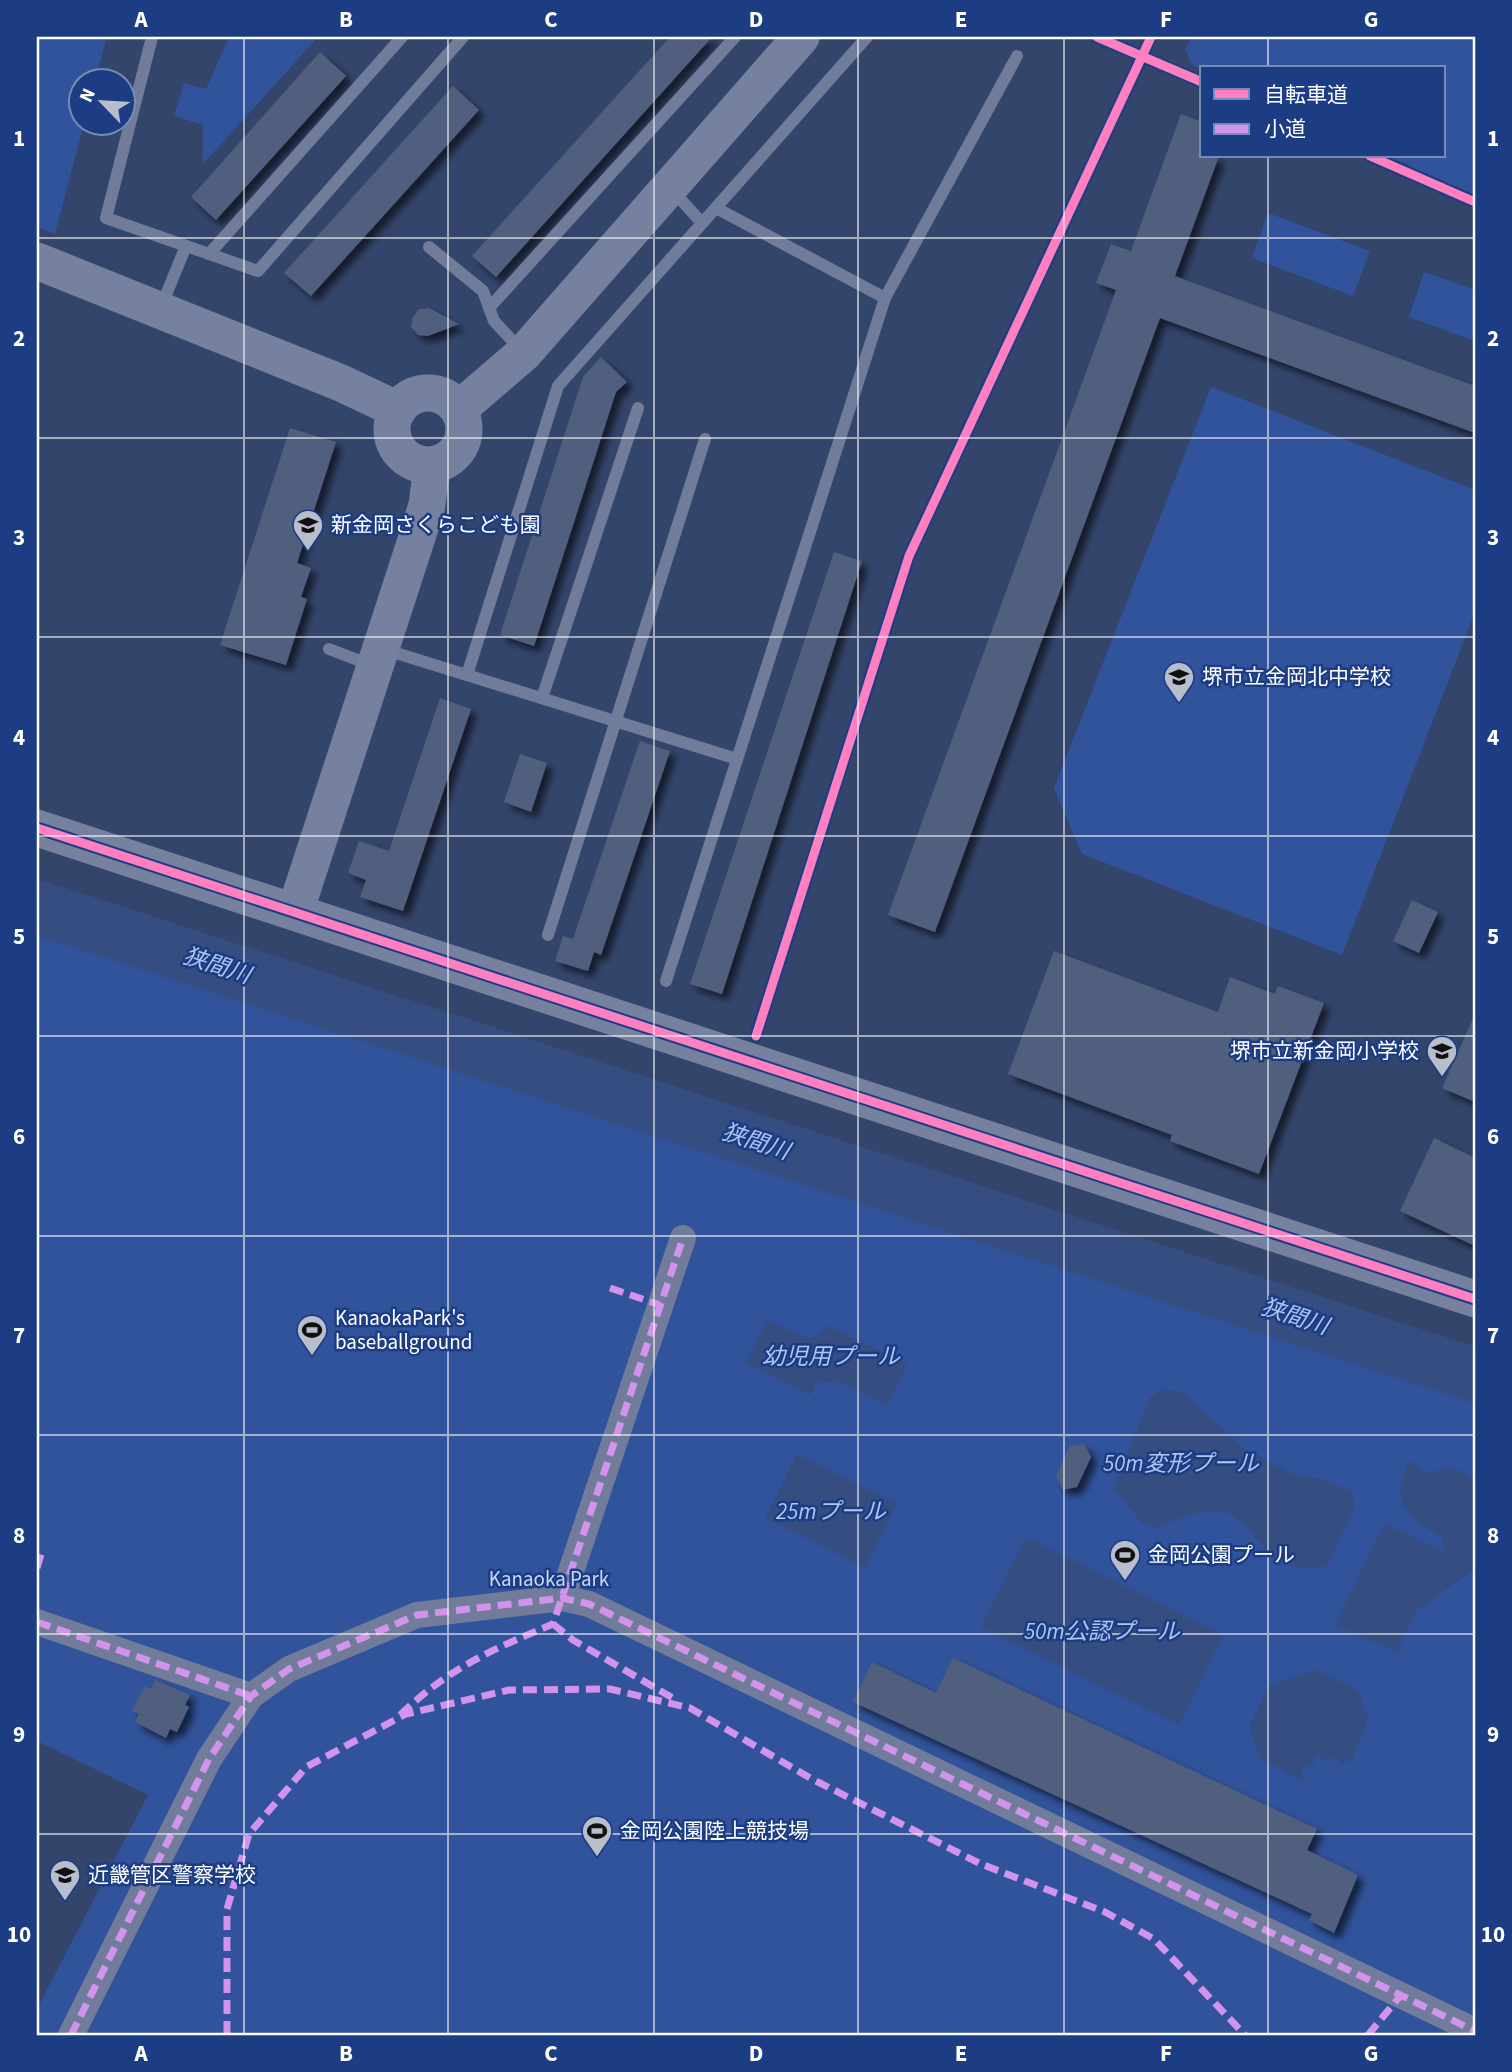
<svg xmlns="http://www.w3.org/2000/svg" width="1512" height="2072" viewBox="0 0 1512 2072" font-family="'Source Sans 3','Noto Sans JP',sans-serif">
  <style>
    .park { fill: #31539b }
    .water { fill: #354d80 }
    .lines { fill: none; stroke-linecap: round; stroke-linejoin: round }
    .river { stroke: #354d80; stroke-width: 54 }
    .building { fill: #505e7d; filter: url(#shadow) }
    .lane { stroke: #707c9a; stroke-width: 12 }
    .street { stroke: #707c9a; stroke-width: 26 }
    .secondary { stroke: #75819f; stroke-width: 37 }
    .quiet { stroke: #d193ec; stroke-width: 7; stroke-dasharray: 14 7; stroke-linecap: butt }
    .cycleway-casing { stroke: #1c3d84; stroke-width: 13 }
    .cycleway { stroke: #ff80c0; stroke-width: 9 }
    .grid { fill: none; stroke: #fff; stroke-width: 2; stroke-opacity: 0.55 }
    .labels { text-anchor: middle; stroke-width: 5; stroke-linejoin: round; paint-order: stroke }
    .poi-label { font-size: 21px; fill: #fff; stroke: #1c3d84; text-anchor: start }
    .park-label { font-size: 21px; fill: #c8d8f8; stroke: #1c3d84 }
    .water-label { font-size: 23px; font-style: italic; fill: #afc5f2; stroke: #1c3d84 }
    .neatline { fill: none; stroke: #fff; stroke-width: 2.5 }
    .grid-label { font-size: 23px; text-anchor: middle; font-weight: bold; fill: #fff }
  </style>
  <defs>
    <filter id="shadow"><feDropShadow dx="6" dy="6" stdDeviation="3.5" flood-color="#0009"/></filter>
  </defs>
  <rect width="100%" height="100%" fill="#34456c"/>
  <g class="park">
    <polygon points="37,37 107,37 95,80 80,80 80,122 84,123 55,234 37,227"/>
    <polygon points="229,37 317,38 203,164 203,125 174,116 184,83 206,89"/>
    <polygon points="1192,37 1475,37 1475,196 1388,156 1444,156 1444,68 1202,70 1192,65 1185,49"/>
    <polygon points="1268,213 1370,251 1353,296 1252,258"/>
    <polygon points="1424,272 1475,290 1475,341 1409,317"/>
    <polygon points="1211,387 1475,490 1475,612 1342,955 1082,854 1054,788"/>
    <polygon points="37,935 1475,1399 1475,2035 37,2035 37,2009 148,1795 37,1741"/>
  </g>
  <g class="water">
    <polygon points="767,1320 808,1339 823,1332 826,1325 907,1364 888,1405 837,1381 816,1383 810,1395 746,1363"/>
    <path d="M1165,1389L1182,1392L1246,1450L1294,1475L1324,1479L1352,1492L1355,1507L1327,1565C1263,1583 1255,1513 1219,1511C1198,1509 1175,1521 1156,1528L1141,1522L1114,1489L1150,1397Z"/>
    <polygon points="797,1454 897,1504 865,1568 765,1518"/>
    <path d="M1412,1462L1424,1473L1454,1468L1475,1480V1569L1416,1611L1397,1652L1335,1625L1384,1524L1444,1551L1443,1538C1425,1527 1395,1510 1401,1484C1403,1476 1406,1472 1406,1463Z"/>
    <polygon points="1026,1537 1223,1635 1179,1725 981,1627"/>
    <polygon points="1315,1670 1358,1690 1368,1718 1353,1758 1341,1765 1336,1756 1323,1761 1320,1754 1312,1758 1315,1764 1301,1768 1305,1779 1301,1780 1259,1758 1249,1727 1269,1686"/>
  </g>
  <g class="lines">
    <polyline class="river" points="37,907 1475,1375"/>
  </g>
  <g class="building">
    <polygon points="670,37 712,37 496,277 472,256"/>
    <polygon points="320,52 346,76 216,220 191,197"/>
    <polygon points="453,86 479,110 311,296 284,273"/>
    <polygon points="1181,114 1202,122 1202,156 1219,156 1175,276 1475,386 1475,433 1160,318 935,932 888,915 1116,290 1096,283 1111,244 1131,251"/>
    <polygon points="429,308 459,324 428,336 418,335 411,327 413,317 419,309"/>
    <polygon points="601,357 627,382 616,392 534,646 500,635 583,377"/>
    <polygon points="290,428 336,442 297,563 311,568 301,597 307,599 286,665 220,645"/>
    <polygon points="834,552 862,561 722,994 690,984"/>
    <polygon points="440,698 471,709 403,911 360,897 366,880 348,873 359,841 389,851"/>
    <polygon points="640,741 670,751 601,955 594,952 588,971 555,961 563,936 573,939"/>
    <polygon points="520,754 547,763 531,812 504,802"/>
    <polygon points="1412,900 1438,912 1419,953 1393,941"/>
    <polygon points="1054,951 1218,1012 1230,977 1275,994 1278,986 1324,1003 1259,1174 1170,1141 1172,1135 1008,1074"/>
    <polygon points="1475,1014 1475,1102 1442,1088"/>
    <polygon points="1434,1138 1475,1158 1475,1246 1400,1211"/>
    <polygon points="1084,1444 1091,1457 1077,1487 1063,1490 1056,1476 1069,1447"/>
    <polygon points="953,1658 1317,1829 1307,1850 1358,1875 1334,1933 1309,1920 1312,1914 853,1702 872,1662 936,1693"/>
    <polygon points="155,1680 190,1695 185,1705 189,1707 177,1732 170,1729 166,1738 135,1722 139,1714 132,1711 145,1686 151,1689"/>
  </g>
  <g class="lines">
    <g class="lane">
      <polyline points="152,37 106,218 258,271 463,37"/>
      <polyline points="672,190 702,223"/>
      <polyline points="716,208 885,298"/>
      <polyline points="429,247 483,291 494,321 521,350"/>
      <polyline points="209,254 402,37"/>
      <polyline points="161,307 186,246"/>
      <polyline points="489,308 735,37"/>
      <polyline points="329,649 371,665"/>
      <polyline points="383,649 737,759"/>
      <polyline points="467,675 558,386 867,37"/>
      <polyline points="542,698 638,408"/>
      <polyline points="548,935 705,439"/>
      <polyline points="666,981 885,298 1017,56"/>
    </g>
    <g class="street">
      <polyline points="562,1598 683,1238"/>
      <polyline points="37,1622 251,1696"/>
      <polyline points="71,2035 209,1759 251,1696 289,1669 417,1615 562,1598 589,1604 1475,2031"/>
    </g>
    <g class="secondary">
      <polyline points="37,261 341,383 398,410"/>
      <circle cx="428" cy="429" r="36"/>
      <polyline points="459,409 524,353 801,37"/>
      <polyline points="37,828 1475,1299"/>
      <polyline points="295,912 419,531 427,505 432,465"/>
    </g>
    <g class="quiet">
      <polyline points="610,1288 660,1305"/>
      <polyline points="37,1568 42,1551"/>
      <polyline points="37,1622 251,1696"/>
      <polyline points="553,1624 573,1640 678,1701"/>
      <path d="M400,1715C449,1668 491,1650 553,1624L683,1238"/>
      <polyline points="71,2035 209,1759 251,1696 289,1669 417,1615 562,1598 589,1604 1475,2031"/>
      <polyline points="227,2035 227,1909 249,1834 306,1767 406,1714 509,1690 610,1689 690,1708 812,1779 981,1864 1105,1912 1154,1939 1245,2035"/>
      <polyline points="1368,2035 1401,1995"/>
    </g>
    <g class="cycleway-casing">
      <g id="cycleway">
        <polyline points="1097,37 1202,82"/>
        <polyline points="1370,156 1475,202"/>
        <polyline points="37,828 1475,1299"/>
        <polyline points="756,1036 909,556 1151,37"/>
      </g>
    </g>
    <use href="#cycleway" class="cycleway"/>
  </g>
  <path class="grid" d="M244,37V2035M448,37V2035M654,37V2035M858,37V2035M1064,37V2035M1268,37V68M1268,156V2035M37,238H1475M37,438H1475M37,637H1475M37,836H1475M37,1036H1475M37,1236H1475M37,1435H1475M37,1634H1475M37,1834H1475"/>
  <defs>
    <g id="school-pin" transform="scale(1.575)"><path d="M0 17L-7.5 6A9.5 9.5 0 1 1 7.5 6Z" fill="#b8becc" stroke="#1c3d84"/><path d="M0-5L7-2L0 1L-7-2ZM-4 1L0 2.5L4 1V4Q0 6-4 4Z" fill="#111"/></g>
    <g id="stadium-pin" transform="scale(1.575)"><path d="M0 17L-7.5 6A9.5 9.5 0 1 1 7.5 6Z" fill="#b8becc" stroke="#1c3d84"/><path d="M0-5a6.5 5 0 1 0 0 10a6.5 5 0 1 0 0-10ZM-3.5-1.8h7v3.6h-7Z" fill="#111"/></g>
    <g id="university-pin" transform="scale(1.575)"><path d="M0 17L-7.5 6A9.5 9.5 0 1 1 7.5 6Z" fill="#b8becc" stroke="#1c3d84"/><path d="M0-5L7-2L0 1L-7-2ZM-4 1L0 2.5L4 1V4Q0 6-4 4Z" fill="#111"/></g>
  </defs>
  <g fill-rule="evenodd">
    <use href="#school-pin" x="308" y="525"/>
    <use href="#school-pin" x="1179" y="677"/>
    <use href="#school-pin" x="1442" y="1051"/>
    <use href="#stadium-pin" x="312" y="1330"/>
    <use href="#stadium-pin" x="1125" y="1555"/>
    <use href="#stadium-pin" x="597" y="1831"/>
    <use href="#university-pin" x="65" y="1875"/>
  </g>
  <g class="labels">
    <g class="poi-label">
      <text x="331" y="532">新金岡さくらこども園</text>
      <text x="1202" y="684">堺市立金岡北中学校</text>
      <text x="1419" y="1058" text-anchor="end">堺市立新金岡小学校</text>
      <text x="335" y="1325">KanaokaPark's<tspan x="335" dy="24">baseballground</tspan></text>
      <text x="1148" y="1562">金岡公園プール</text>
      <text x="620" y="1838">金岡公園陸上競技場</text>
      <text x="88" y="1882">近畿管区警察学校</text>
    </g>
    <g class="park-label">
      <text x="549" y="1586">Kanaoka Park</text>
    </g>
    <g class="water-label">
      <text transform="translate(217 965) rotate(18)" y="8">狭間川</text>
      <text transform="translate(756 1141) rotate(18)" y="8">狭間川</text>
      <text transform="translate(1295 1316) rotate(18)" y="8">狭間川</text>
      <text x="831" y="1364">幼児用プール</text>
      <text x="1181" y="1471">50m変形プール</text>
      <text x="831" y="1519">25mプール</text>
      <text x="1102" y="1639">50m公認プール</text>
    </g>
  </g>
  <rect width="1512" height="2072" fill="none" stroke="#1c3d84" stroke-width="77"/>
  <rect x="1200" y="66" width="245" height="91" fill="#1c3d84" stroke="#778bb5" stroke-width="2"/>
  <rect x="1214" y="89" width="35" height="10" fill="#ff80c0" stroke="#778bb5" stroke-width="2"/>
  <text x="1264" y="102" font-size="21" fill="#ffffff">自転車道</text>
  <rect x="1214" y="124" width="35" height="10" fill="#d193ec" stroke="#778bb5" stroke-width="2"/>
  <text x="1264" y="136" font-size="21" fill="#ffffff">小道</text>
  <g transform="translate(102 102) rotate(295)"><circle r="33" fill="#1c3d84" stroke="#778bb5" stroke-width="2"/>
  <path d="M0-5L12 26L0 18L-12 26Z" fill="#b8becc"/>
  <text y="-10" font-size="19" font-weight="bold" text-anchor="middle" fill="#ffffff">N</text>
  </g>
  <rect x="38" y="38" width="1436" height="1996" class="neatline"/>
  <g class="grid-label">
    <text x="141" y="27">A</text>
    <text x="346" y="27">B</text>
    <text x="551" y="27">C</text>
    <text x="756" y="27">D</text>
    <text x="961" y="27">E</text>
    <text x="1166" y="27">F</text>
    <text x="1371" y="27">G</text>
    <text x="19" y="146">1</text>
    <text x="1493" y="146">1</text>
    <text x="19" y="346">2</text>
    <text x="1493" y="346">2</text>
    <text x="19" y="545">3</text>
    <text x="1493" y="545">3</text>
    <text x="19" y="745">4</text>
    <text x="1493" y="745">4</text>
    <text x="19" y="944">5</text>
    <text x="1493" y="944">5</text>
    <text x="19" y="1144">6</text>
    <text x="1493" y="1144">6</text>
    <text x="19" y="1343">7</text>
    <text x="1493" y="1343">7</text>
    <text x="19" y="1543">8</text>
    <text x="1493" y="1543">8</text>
    <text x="19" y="1742">9</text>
    <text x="1493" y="1742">9</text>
    <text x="19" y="1942">10</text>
    <text x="1493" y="1942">10</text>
    <text x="141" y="2061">A</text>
    <text x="346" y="2061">B</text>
    <text x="551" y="2061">C</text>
    <text x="756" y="2061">D</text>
    <text x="961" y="2061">E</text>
    <text x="1166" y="2061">F</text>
    <text x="1371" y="2061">G</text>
  </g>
</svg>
